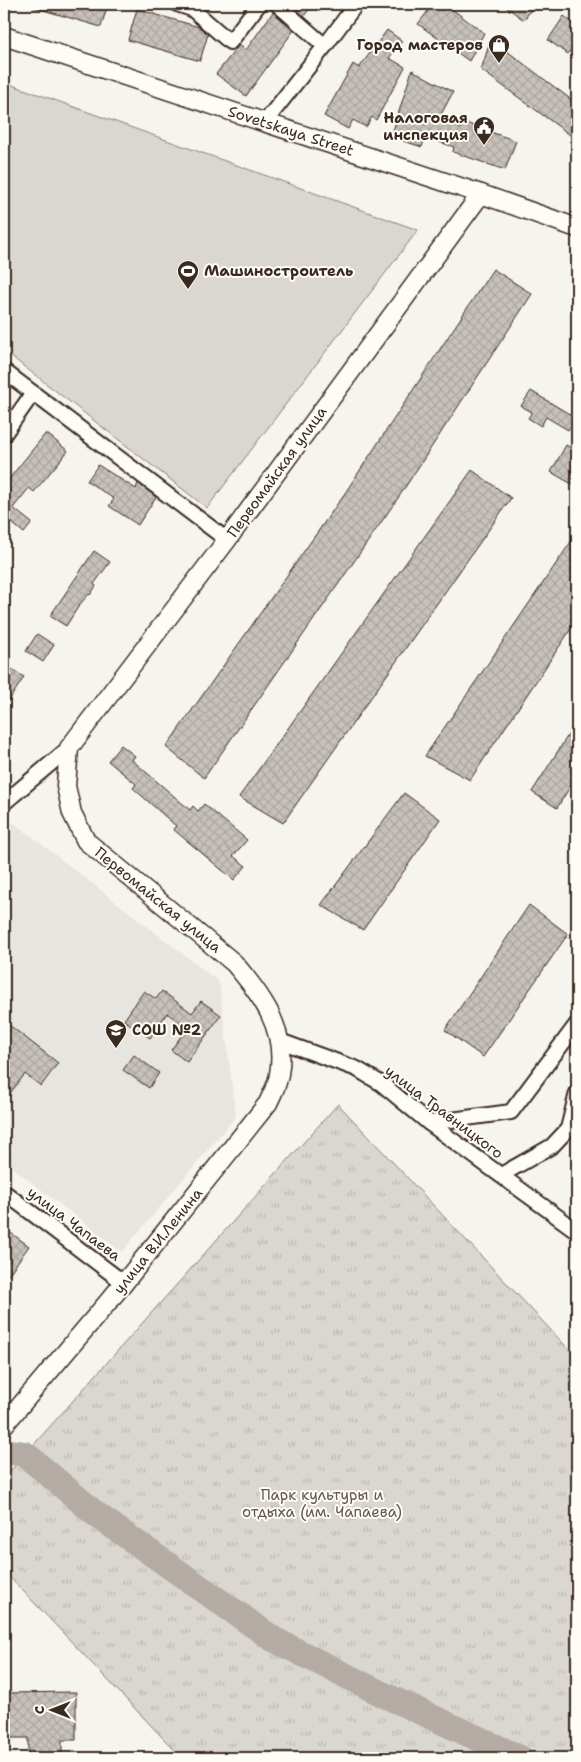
<svg xmlns="http://www.w3.org/2000/svg" width="581" height="1762" viewBox="0 0 581 1762" font-family="'Shantell Sans',sans-serif">
  <style>
    .built { fill: #e7e5df }
    .park { fill: url(#park-tufts); stroke: #8a8077 }
    .garden { fill: #dad6d0; stroke: #8a8077 }
    .lines { fill: none; stroke-linecap: round; stroke-linejoin: round }
    .river { stroke: #b4aca4; stroke-width: 26 }
    .building { fill: url(#building-cross-hatch); stroke: #3b2a1e }
    .minor-casing { stroke: #3b2a1e; stroke-width: 18 }
    .major-casing { stroke: #3b2a1e; stroke-width: 21 }
    .minor { stroke: #fdfcf7; stroke-width: 14 }
    .major { stroke: #fdfcf7; stroke-width: 18 }
    .labels { text-anchor: middle; stroke-width: 4; stroke-linejoin: round; paint-order: stroke }
    .poi-label { font-size: 15px; font-weight: bold; fill: #3b2a1e; stroke: #fdfcf7; text-anchor: end }
    .street-label { font-size: 15px; fill: #3b2a1e; stroke: #fdfcf7 }
    .park-label { font-size: 15px; fill: #63554a; stroke: #fdfcf7 }
  </style>
  <defs>
    <pattern id="park-tufts" width="24" height="20" patternUnits="userSpaceOnUse" patternTransform="scale(1.25)"><rect width="24" height="20" fill="#dad6d0"/><path d="M3 7l-1-3M5 7V3M7 7l1-3M15 17l-1-3M17 17v-4M19 17l1-3" fill="none" stroke="#bcb8b2"/></pattern>
    <pattern id="building-cross-hatch" width="8" height="8" patternUnits="userSpaceOnUse" patternTransform="scale(1.25)"><rect width="8" height="8" fill="#c7c1bb"/><path d="M0 0l8 8M0 8l8-8" fill="none" stroke="#aca6a0"/></pattern>
  </defs>
  <rect width="100%" height="100%" fill="#f5f4ee"/>
  <filter id="ink" filterUnits="userSpaceOnUse"><feTurbulence type="fractalNoise" baseFrequency=".02" numOctaves="2"/><feDisplacementMap in="SourceGraphic" scale="10" xChannelSelector="R" yChannelSelector="G"/><feConvolveMatrix kernelMatrix="1 2 1 2 8 2 1 2 1" color-interpolation-filters="sRGB"/></filter>
  <g filter="url(#ink)">
    <polygon class="built" points="13,822 219,982 236,1116 122,1252 4,1161 4,834"/>
    <polygon class="park" points="338,1104 577,1358 577,1758 182,1758 4,1571 4,1478"/>
    <polygon class="garden" points="4,82 418,230 207,508 4,351"/>
    <g class="lines">
      <polyline class="river" points="4,1451 25,1454 97,1515 273,1639 380,1693 520,1758"/>
    </g>
    <g class="building">
      <polygon points="34,4 108,4 101,27 33,7"/>
      <polygon points="290,4 313,4 304,16"/>
      <polygon points="418,4 445,4 484,33 469,61 418,24 428,11"/>
      <polygon points="502,4 535,4 524,20"/>
      <polygon points="137,9 199,27 208,34 200,61 128,40"/>
      <polygon points="273,12 294,30 246,96 216,74 239,45 246,50"/>
      <polygon points="564,16 577,26 577,40 568,54 548,40"/>
      <polygon points="387,30 402,41 389,58 405,67 376,120 372,117 366,127 353,120 348,129 324,116 353,64 359,68"/>
      <polygon points="491,39 577,104 577,140 481,70"/>
      <polygon points="412,70 453,92 438,120 461,128 463,122 516,141 505,170 453,152 454,147 425,137 422,147 391,137"/>
      <polygon points="493,269 532,294 398,498 204,778 166,747 343,496"/>
      <polygon points="531,391 576,418 568,430 546,417 541,426 528,418 532,412 521,406"/>
      <polygon points="46,433 68,451 34,492 29,488 13,508 32,523 24,533 6,518 4,521 4,485"/>
      <polygon points="566,445 577,451 577,487 551,472"/>
      <polygon points="98,465 136,489 138,483 156,497 138,525 109,506 114,499 87,481"/>
      <polygon points="472,470 511,498 283,823 239,797"/>
      <polygon points="577,533 577,620 470,780 425,756"/>
      <polygon points="94,551 110,562 94,584 96,586 90,595 89,594 80,604 66,626 50,616"/>
      <polygon points="37,634 54,645 43,662 26,651"/>
      <polygon points="10,668 24,677 4,708 4,677"/>
      <polygon points="577,721 577,775 557,808 532,792"/>
      <polygon points="121,745 135,756 132,760 190,810 193,806 198,811 204,804 247,840 233,856 246,866 234,880 173,829 176,826 133,788 136,784 108,761"/>
      <polygon points="404,793 440,819 363,930 321,905"/>
      <polygon points="529,905 568,934 483,1057 445,1030"/>
      <polygon points="144,991 156,999 162,991 192,1013 201,1001 221,1015 187,1062 171,1050 187,1028 167,1013 150,1038 124,1020"/>
      <polygon points="4,1021 58,1063 41,1086 25,1074 4,1101"/>
      <polygon points="134,1055 159,1073 149,1088 123,1070"/>
      <polygon points="4,1228 29,1246 4,1281"/>
      <polygon points="76,1692 76,1740 62,1740 62,1758 28,1758 28,1738 4,1738 4,1693"/>
    </g>
    <g class="lines">
      <g class="minor-casing">
        <g id="minor">
          <polyline points="177,4 192,9 230,42 259,4"/>
          <polyline points="277,4 325,46"/>
          <polyline points="265,122 325,46 356,4"/>
          <polyline points="4,371 227,540"/>
          <polyline points="4,434 33,393"/>
          <polyline points="4,803 69,748"/>
          <polyline points="280,1041 357,1069 382,1084 429,1123 577,1231"/>
          <polyline points="429,1123 511,1112 577,1024"/>
          <polyline points="568,1129 577,1093"/>
          <polyline points="501,1175 552,1146 568,1129 577,1125"/>
          <polyline points="4,1192 124,1283"/>
        </g>
      </g>
      <g class="major-casing">
        <g id="major">
          <polyline points="4,36 481,194 577,228"/>
          <path d="M4,1425L124,1283L268,1103C272,1094 278,1084 279,1074C287,1029 262,996 234,963L86,841L72,813L66,786L69,748L227,540L481,194"/>
        </g>
      </g>
      <use href="#minor" class="minor"/>
      <use href="#major" class="major"/>
    </g>
  </g>
  <defs>
    <g id="shop-pin" transform="scale(1.125)"><path d="M0 17L-7.5 6A9.5 9.5 0 1 1 7.5 6Z" fill="#3b2a1e" stroke="#fdfcf7"/><path d="M-5-2.5h2.3a2.7 3.5 0 0 1 5.4 0H5L5.5 6h-11ZM-1.5-2.5h3a1.5 2.3 0 0 0-3 0Z" fill="#fff"/></g>
    <g id="civic-pin" transform="scale(1.125)"><path d="M0 17L-7.5 6A9.5 9.5 0 1 1 7.5 6Z" fill="#3b2a1e" stroke="#fdfcf7"/><path d="M-.6-6.5H3V-4.5H.6V-3L4-1V1h2V6H-6V1h2V-1L-.6-3ZM-1.2 2.5V6h2.4V2.5Z" fill="#fff"/></g>
    <g id="stadium-pin" transform="scale(1.125)"><path d="M0 17L-7.5 6A9.5 9.5 0 1 1 7.5 6Z" fill="#3b2a1e" stroke="#fdfcf7"/><path d="M0-5a6.5 5 0 1 0 0 10a6.5 5 0 1 0 0-10ZM-3.5-1.8h7v3.6h-7Z" fill="#fff"/></g>
    <g id="school-pin" transform="scale(1.125)"><path d="M0 17L-7.5 6A9.5 9.5 0 1 1 7.5 6Z" fill="#3b2a1e" stroke="#fdfcf7"/><path d="M0-5L7-2L0 1L-7-2ZM-4 1L0 2.5L4 1V4Q0 6-4 4Z" fill="#fff"/></g>
  </defs>
  <g fill-rule="evenodd">
    <use href="#shop-pin" x="499" y="45"/>
    <use href="#civic-pin" x="484" y="127"/>
    <use href="#stadium-pin" x="188" y="271"/>
    <use href="#school-pin" x="116" y="1030"/>
  </g>
  <g class="labels">
    <g class="poi-label">
      <text x="483" y="50">Город мастеров</text>
      <text x="468" y="123">Налоговая<tspan x="468" dy="17">инспекция</tspan></text>
      <text x="204" y="276" text-anchor="start">Машиностроитель</text>
      <text x="132" y="1035" text-anchor="start">СОШ №2</text>
    </g>
    <g class="street-label">
      <text transform="translate(291 131) rotate(18)" y="5">Sovetskaya Street</text>
      <text transform="translate(277 472) rotate(-54)" y="5">Первомайская улица</text>
      <text transform="translate(158 900) rotate(39)" y="5">Первомайская улица</text>
      <text transform="translate(444 1112) rotate(37)" y="5">улица Травницкого</text>
      <text transform="translate(74 1224) rotate(37)" y="5">улица Чапаева</text>
      <text transform="translate(158 1241) rotate(-51)" y="5">улица В.И.Ленина</text>
    </g>
    <g class="park-label">
      <text x="322" y="1500">Парк культуры и<tspan x="322" dy="17">отдыха (им. Чапаева)</tspan></text>
    </g>
  </g>
  <rect width="581" height="1762" fill="none" stroke="#fdfcf7" stroke-width="20"/>
  <rect x="10" y="10" width="561" height="1742" fill="none" stroke="#3b2a1e" stroke-width="2" filter="url(#ink)"/>
  <g transform="translate(52 1710) rotate(270)" stroke="#fdfcf7" stroke-width="4" paint-order="stroke">
  <path d="M0-4L9 19L0 12L-9 19Z" fill="#3b2a1e"/>
  <text y="-8" font-size="14" font-weight="bold" text-anchor="middle" fill="#3b2a1e">С</text>
  </g>
</svg>
